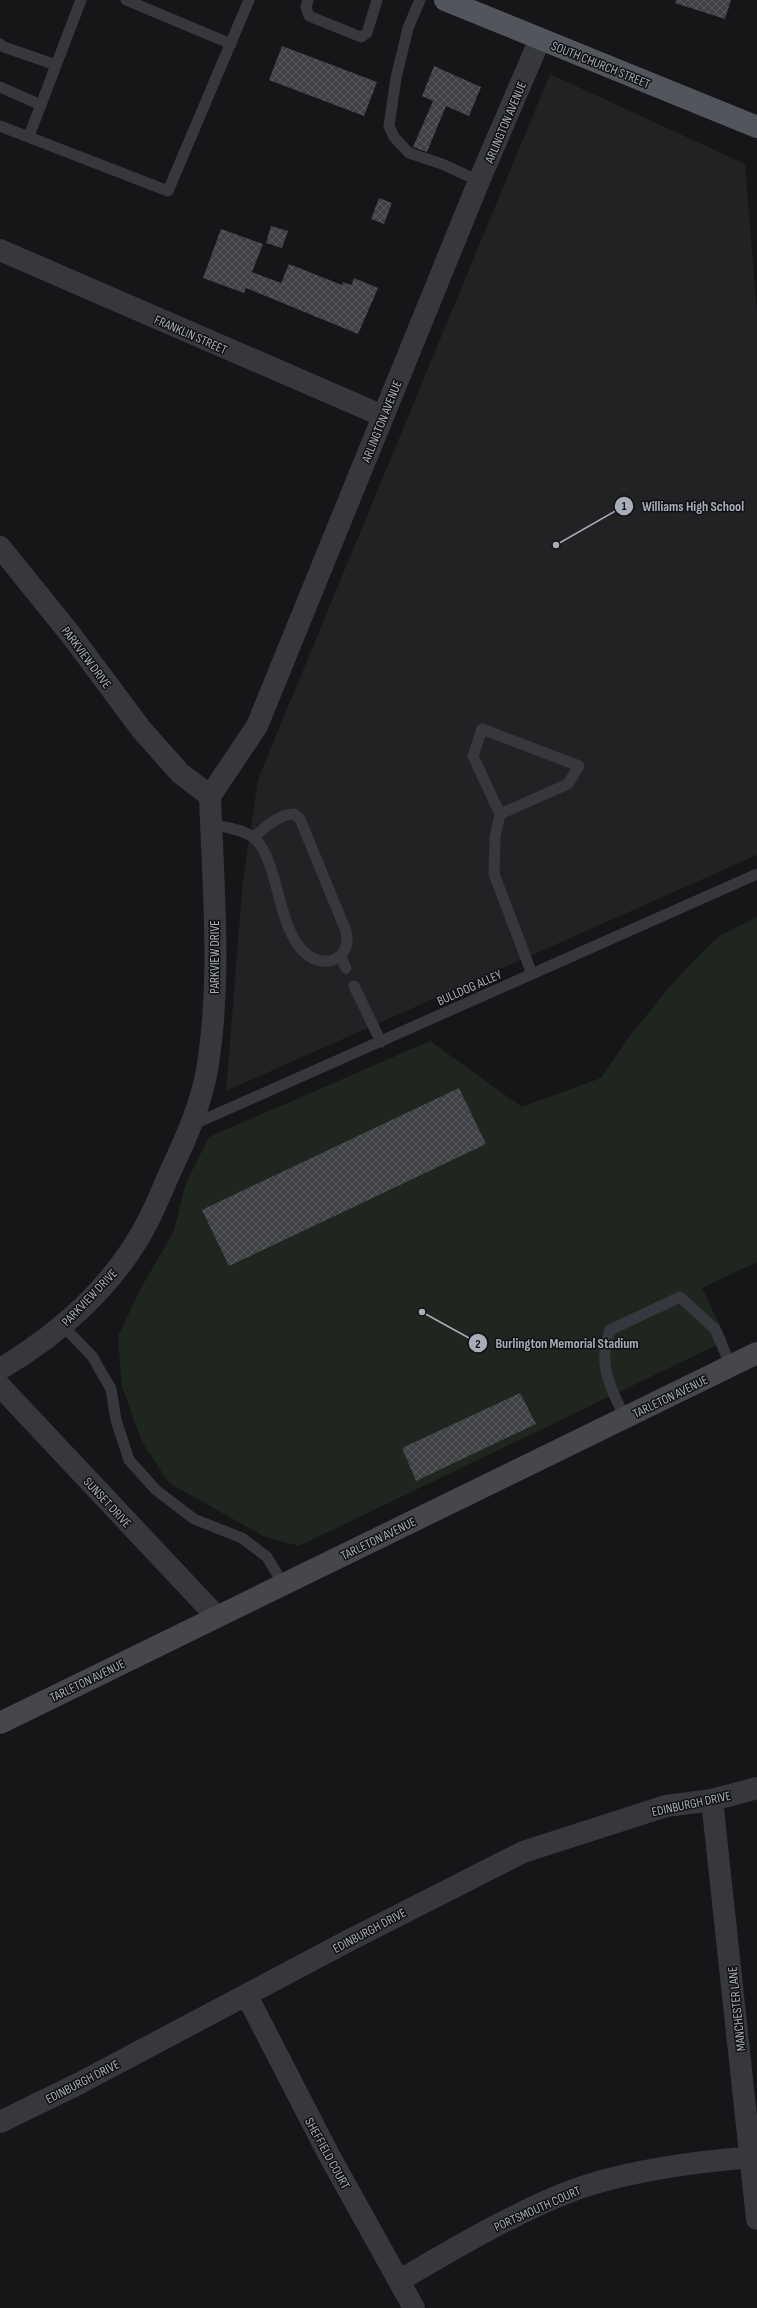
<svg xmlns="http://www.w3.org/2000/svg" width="757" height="2308" viewBox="0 0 757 2308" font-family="'Sofia Sans Condensed',sans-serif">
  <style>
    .built { fill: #222225 }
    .pitch { fill: #1e261f }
    .building { fill: url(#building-cross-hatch) }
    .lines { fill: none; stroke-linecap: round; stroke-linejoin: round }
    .lane { stroke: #37383d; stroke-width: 11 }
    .street { stroke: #37383d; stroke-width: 22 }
    .secondary { stroke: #45474d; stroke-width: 22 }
    .primary { stroke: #53555c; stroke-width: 22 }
    .labels { text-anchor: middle; stroke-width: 3; stroke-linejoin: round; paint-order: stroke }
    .street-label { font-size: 13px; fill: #a8adb8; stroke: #111113 }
    .leader { fill: none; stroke: #a8adb8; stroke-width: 1.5 }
    .callout-dot { fill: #a8adb8; stroke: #111113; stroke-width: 1.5 }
    .mark-label { font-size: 12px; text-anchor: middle; font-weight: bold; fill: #111 }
    .callout-label { font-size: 14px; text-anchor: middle; font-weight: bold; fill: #a8adb8; stroke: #111113; stroke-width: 3; stroke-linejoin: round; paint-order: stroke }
  </style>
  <defs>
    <pattern id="building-cross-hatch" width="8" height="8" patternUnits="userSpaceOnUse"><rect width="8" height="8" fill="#404145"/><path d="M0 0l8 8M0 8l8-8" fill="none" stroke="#595a5e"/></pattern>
  </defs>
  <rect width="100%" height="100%" fill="#161618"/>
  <polygon class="built" points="550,74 745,164 757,312 757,855 226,1091 243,880 258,779"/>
  <polygon class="pitch" points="757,917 757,1262 702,1288 727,1340 299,1546 265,1537 169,1483 142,1442 122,1387 118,1336 141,1288 174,1231 186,1183 209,1137 430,1041 522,1107 601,1078 629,1037 671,985 704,950 721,935"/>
  <g class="building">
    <polygon points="676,0 731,0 725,19 675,3"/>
    <polygon points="282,46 377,82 364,116 269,80"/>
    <polygon points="434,66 481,87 469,116 446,106 427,152 413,147 433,101 422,96"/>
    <polygon points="379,198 392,203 384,224 371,219"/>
    <polygon points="271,226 288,231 282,248 266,243"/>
    <polygon points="221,229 263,244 252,272 281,283 289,264 342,285 343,282 351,285 354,278 378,288 358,334 246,288 244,293 203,278"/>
    <polygon points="459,1088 486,1144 229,1266 202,1210"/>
    <polygon points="520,1393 536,1424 416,1481 402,1448"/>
  </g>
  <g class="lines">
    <g class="lane">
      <polyline points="126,0 231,44"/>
      <polyline points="308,0 306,7 309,16 361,37 367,33 377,0"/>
      <polyline points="420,0 408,28 396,78 389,126 394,137 409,153 442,164 479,181"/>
      <polyline points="0,44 4,47 56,65"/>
      <polyline points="0,87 41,105"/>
      <polyline points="0,126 168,191 249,0"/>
      <polyline points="29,136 81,0"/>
      <polyline points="500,814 568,784 579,766 482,729 473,756 500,814 495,837 494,874 532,974"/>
      <path d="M211,824C223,827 244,829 254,838C280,862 276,925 304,952C324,971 353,959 346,931L300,819L294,814C277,815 266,827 254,837"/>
      <polyline points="340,956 346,968"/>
      <polyline points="354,986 381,1042"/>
      <polyline points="192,1125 757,874"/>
      <polyline points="62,1325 92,1356 111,1389 116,1420 129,1460 156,1490 194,1519 242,1538 267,1557 283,1584"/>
      <path d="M625,1418C610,1386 597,1365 610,1330L680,1297L715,1329L731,1366"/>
    </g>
    <g class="street">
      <polyline points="0,250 383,416"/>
      <path d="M0,547L71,635L141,729L180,773L210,796C213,887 222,980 207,1070C201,1104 187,1136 172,1168C164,1185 157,1204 148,1221C116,1284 60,1334 0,1369"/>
      <polyline points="210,796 257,726 479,181 540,39"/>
      <polyline points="0,1386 217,1617"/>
      <polyline points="712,1800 757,2219"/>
      <polyline points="247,1996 330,2157 414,2308"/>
      <polyline points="0,2122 78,2084 348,1941 523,1852 666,1806 712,1800 757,1788"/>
      <path d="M400,2280C452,2250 505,2218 561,2195C616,2172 697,2161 757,2157"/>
    </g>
    <polyline class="secondary" points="0,1723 757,1353"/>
    <polyline class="primary" points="445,0 757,127"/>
  </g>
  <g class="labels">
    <g class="street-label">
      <text transform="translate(601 64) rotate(22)" y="5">SOUTH CHURCH STREET</text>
      <text transform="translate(505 122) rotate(-67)" y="5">ARLINGTON AVENUE</text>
      <text transform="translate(191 334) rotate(24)" y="5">FRANKLIN STREET</text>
      <text transform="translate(381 421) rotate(-68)" y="5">ARLINGTON AVENUE</text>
      <text transform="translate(87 657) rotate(53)" y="5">PARKVIEW DRIVE</text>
      <text transform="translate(214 957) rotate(-90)" y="5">PARKVIEW DRIVE</text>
      <text transform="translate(469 987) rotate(-24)" y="5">BULLDOG ALLEY</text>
      <text transform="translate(89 1297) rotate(-46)" y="5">PARKVIEW DRIVE</text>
      <text transform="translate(670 1396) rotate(-26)" y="5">TARLETON AVENUE</text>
      <text transform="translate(108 1502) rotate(47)" y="5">SUNSET DRIVE</text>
      <text transform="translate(378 1538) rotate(-26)" y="5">TARLETON AVENUE</text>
      <text transform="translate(87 1680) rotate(-26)" y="5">TARLETON AVENUE</text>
      <text transform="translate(691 1803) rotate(-12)" y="5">EDINBURGH DRIVE</text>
      <text transform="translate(369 1930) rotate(-28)" y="5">EDINBURGH DRIVE</text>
      <text transform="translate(736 2009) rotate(-96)" y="5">MANCHESTER LANE</text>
      <text transform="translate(82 2081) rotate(-27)" y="5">EDINBURGH DRIVE</text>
      <text transform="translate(328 2153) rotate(61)" y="5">SHEFFIELD COURT</text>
      <text transform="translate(537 2208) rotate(-24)" y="5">PORTSMOUTH COURT</text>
    </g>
  </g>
  <path class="leader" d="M556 545L624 506M422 1312L478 1343"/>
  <g class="callout-dot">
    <circle cx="556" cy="545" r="4"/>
    <circle cx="422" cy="1312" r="4"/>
    <circle cx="624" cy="506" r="10"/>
    <circle cx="478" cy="1343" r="10"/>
  </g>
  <g class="mark-label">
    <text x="624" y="510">1</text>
    <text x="478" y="1348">2</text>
  </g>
  <g class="callout-label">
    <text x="693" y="511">Williams High School</text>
    <text x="567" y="1348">Burlington Memorial Stadium</text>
  </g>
</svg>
